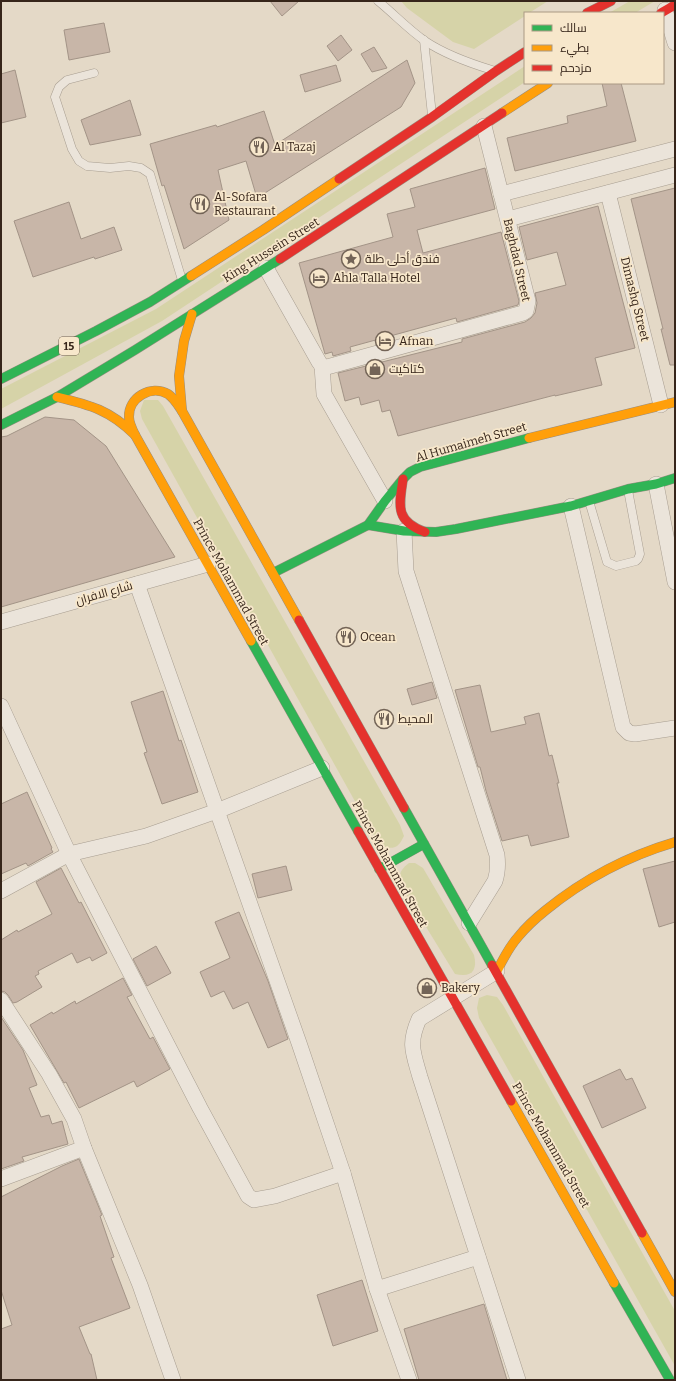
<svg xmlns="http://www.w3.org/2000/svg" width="676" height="1381" viewBox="0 0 676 1381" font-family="Bitter,Cairo,serif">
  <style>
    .green { fill: #d6d3a8 }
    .building { fill: #c8b6a8; stroke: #a39487 }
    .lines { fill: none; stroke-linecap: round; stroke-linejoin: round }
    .lane-casing { stroke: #a89e91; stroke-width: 9 }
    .street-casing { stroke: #a89e91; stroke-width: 16 }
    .fast-casing { stroke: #988d81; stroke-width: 10 }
    .slow-casing { stroke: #988d81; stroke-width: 10 }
    .jam-casing { stroke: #988d81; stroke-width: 10 }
    .lane { stroke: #ebe4da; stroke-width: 8 }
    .street { stroke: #ebe4da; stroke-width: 15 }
    .fast { stroke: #30b455; stroke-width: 9 }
    .slow { stroke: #ff9f0a; stroke-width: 9 }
    .jam { stroke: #e5322d; stroke-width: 9 }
    .labels { text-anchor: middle; stroke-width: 3.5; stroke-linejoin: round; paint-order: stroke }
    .shield { fill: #f7e7cb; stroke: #705f4f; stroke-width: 1 }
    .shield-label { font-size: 11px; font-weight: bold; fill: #36251a }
    .poi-label { font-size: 12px; fill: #36251a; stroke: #f7e7cb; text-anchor: start }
    .street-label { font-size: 12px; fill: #36251a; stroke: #f7e7cb }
  </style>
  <rect width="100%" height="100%" fill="#e4d9c7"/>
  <g class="green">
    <polygon points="401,1 548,1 529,13 525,13 525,16 474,49 453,42 407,8"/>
    <polygon points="630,1 655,1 635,13 609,13"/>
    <polygon points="525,66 525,82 162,321 1,409 1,389 156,309"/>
    <path d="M144,400H158L163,406L400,825L404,836C398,848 395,849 382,847L376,839L142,419L140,411Z"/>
    <path d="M409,863H415L423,868L474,955C478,971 471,978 455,974L404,891C398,879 397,872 409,863Z"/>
    <polygon points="487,995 497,997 503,1005 675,1311 675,1366 479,1018 477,1008 479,998"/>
  </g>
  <g class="building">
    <polygon points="270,1 299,1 282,16"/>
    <polygon points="104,23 110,52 69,60 64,30"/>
    <polygon points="341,35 352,50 338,61 327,46"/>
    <polygon points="374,47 387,68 372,72 361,54"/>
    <polygon points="407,60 415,83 401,107 257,198 246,161 218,170 229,220 184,249 164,185 162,186 150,144 216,125 217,127 264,111 275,145"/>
    <polygon points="336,65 341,81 305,92 300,75"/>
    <polygon points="15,70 26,117 1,123 1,74"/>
    <polygon points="602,83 621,83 636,141 515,171 507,138 568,123 567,116 607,106"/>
    <polygon points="130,100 141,135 90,145 81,120"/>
    <polygon points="485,168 495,209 417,230 423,253 501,232 519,301 518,305 457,322 456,318 350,347 351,351 333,356 332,352 325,354 299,263 393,237 387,214 415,207 410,189"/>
    <polygon points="675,188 675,365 670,365 661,329 663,329 631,199"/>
    <polygon points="69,202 81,239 114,227 122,250 95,259 94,257 33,277 14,221"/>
    <polygon points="598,206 635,348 595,358 602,385 555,396 555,395 398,436 390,410 382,412 379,400 361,405 359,397 345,401 338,373 462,342 462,339 525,322 531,318 535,313 537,303 535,293 566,285 557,252 527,260 519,227"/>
    <polygon points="45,417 74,420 106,446 175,557 1,607 1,437 7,436"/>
    <polygon points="432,682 437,698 412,705 407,689"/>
    <polygon points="480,685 491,732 526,724 524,717 539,713 549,756 552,755 559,783 557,783 569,837 531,846 528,835 502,841 486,791 480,767 478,767 455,690"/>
    <polygon points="163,691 179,741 181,740 198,792 162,804 144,753 147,752 131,702"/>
    <polygon points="27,792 52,848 51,849 53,852 28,866 26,863 1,874 1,804"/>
    <polygon points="675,861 675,922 659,927 643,869"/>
    <polygon points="286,866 292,890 258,898 252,874"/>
    <polygon points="61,868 79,903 81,902 107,953 92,961 90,957 77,963 72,953 38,971 39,974 35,976 42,987 17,1002 13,1003 8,995 5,992 1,991 1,940 17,930 18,932 52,914 36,882"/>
    <polygon points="239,912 268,981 288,1039 268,1048 248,1002 233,1009 224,991 211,997 200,972 230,958 215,922"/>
    <polygon points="156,946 171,973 147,986 133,959"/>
    <polygon points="123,978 132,995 127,997 150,1039 153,1037 170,1069 137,1087 134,1081 79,1108 66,1082 64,1083 30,1025 52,1012 53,1014 75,1001 76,1004"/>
    <polygon points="1,1017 23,1050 37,1085 29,1088 41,1117 49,1115 52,1124 62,1121 68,1144 22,1157 24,1161 1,1169"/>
    <polygon points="620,1069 626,1080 632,1078 646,1108 602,1128 583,1086"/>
    <polygon points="79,1159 102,1215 100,1216 114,1257 111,1258 130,1308 79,1327 90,1354 91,1354 97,1380 1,1380 1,1329 12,1325 1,1290 1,1197 62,1166"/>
    <polygon points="362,1280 378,1331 333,1346 317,1295"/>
    <polygon points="484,1304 507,1380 419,1380 404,1329"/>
  </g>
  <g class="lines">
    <g class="lane-casing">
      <g id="lane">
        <path d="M378,1C394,14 408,29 425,41C446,55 469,63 492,70"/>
        <polyline points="424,40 432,115"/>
        <polyline points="94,73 67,80 59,87 55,97 72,149 79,161 87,166 110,168 129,166 141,168 150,174 182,280"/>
        <polyline points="589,501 607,562 616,566 636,561 638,559 640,554 628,490"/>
      </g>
    </g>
    <g class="street-casing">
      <g id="street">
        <polyline points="665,10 675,43"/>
        <polyline points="608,193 661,405"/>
        <polyline points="501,194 675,149"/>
        <polyline points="508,219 675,175"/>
        <polyline points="266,268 319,362 322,366 327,367 523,313 526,311 528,301 484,126"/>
        <polyline points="322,366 324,394 385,501"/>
        <polyline points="656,484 675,582"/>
        <polyline points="571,506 623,727 629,733 635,734 675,728"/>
        <path d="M404,531L406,571L497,855C498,864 498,872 495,881L469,923"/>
        <polyline points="137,584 299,1043 343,1173 377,1289 409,1380"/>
        <polyline points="1,622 208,564"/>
        <polyline points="1,706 69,854 200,1108 248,1196 254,1200 275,1196 343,1173"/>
        <polyline points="1,891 69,854 146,836 217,811 322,768"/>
        <path d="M497,971L419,1019C408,1044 413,1052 420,1077L518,1380"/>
        <polyline points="1,1000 49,1074 74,1119 84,1148 140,1285 173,1380"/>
        <polyline points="1,1179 84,1148"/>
        <polyline points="377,1289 478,1257"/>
      </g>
    </g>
    <g class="fast-casing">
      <g id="fast">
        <polyline points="1,379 96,331 150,302 191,276"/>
        <polyline points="1,425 57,397 135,350 280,259"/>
        <polyline points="368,525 404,531 436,532 456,529 571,506 628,489 656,484 675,478"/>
        <polyline points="273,573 368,525 385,501 403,479 410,472 420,467 529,438"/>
        <polyline points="251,641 358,831"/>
        <polyline points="404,808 492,965"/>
        <polyline points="379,869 424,844"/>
        <polyline points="614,1283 670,1380"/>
      </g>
    </g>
    <g class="slow-casing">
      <g id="slow">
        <polyline points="502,113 548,83"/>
        <polyline points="191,276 263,230 339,179"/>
        <polyline points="192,314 184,341 179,376 182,411 299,620"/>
        <path d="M57,397C90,405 110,410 135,435L251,641"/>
        <path d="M135,435C132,429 129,423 129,417C128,398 151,384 168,394C174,398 178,405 182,411"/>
        <polyline points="529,438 675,402"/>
        <path d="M497,971C503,959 509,947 518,937C526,927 536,918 546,910C584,879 628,856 675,842"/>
        <polyline points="511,1101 614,1283"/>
        <polyline points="642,1233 675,1292"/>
      </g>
    </g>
    <g class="jam-casing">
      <g id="jam">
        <polyline points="587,13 611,1"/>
        <polyline points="661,13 675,5"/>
        <polyline points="339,179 432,117 496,71 525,52"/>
        <polyline points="280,259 502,113"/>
        <path d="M403,479C399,506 395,521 425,532"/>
        <polyline points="299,620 404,808"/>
        <polyline points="358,831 511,1101"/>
        <polyline points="492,965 642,1233"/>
      </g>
    </g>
    <use href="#lane" class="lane"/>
    <use href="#street" class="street"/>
    <use href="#fast" class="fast"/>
    <use href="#slow" class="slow"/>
    <use href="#jam" class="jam"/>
  </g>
  <defs>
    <g id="restaurant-ring" transform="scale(1)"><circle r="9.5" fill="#f7e7cb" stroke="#736457" stroke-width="1.5"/><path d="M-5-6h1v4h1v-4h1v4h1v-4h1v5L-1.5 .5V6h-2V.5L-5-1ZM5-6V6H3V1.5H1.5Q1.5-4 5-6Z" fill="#736457"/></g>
    <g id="sight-ring" transform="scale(1)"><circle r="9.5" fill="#f7e7cb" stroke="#736457" stroke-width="1.5"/><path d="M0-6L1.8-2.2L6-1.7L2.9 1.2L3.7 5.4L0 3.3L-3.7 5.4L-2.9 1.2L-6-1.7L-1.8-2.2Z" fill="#736457"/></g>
    <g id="hotel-ring" transform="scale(1)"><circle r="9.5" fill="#f7e7cb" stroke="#736457" stroke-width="1.5"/><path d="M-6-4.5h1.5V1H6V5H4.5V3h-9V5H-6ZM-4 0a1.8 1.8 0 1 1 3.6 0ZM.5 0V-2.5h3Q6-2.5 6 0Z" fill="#736457"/></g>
    <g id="shop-ring" transform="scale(1)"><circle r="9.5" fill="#f7e7cb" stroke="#736457" stroke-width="1.5"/><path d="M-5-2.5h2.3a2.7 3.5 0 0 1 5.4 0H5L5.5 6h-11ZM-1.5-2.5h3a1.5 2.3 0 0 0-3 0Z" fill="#736457"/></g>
  </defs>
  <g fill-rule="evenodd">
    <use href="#restaurant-ring" x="259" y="147"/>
    <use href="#restaurant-ring" x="200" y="204"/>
    <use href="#sight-ring" x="351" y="259"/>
    <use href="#hotel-ring" x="319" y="278"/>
    <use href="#hotel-ring" x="385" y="341"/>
    <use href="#shop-ring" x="375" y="369"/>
    <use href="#restaurant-ring" x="346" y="637"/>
    <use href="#restaurant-ring" x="384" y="719"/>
    <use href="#shop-ring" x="427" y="988"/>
  </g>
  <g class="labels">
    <rect class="shield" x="59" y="337" width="20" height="18" rx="3"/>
    <g class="shield-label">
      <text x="69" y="350">15</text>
    </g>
    <g class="poi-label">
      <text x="273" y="151">Al Tazaj</text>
      <text x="214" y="201">Al-Sofara<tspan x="214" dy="14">Restaurant</tspan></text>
      <text x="365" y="263">فندق أحلى طلة</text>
      <text x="333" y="282">Ahla Talla Hotel</text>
      <text x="399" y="345">Afnan</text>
      <text x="389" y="373">كتاكيت</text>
      <text x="360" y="641">Ocean</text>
      <text x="398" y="723">المحيط</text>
      <text x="441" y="992">Bakery</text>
    </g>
    <g class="street-label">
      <text transform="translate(271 250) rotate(-32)" y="4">King Hussein Street</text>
      <text transform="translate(517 260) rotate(77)" y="4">Baghdad Street</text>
      <text transform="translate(635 299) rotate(76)" y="4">Dimashq Street</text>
      <text transform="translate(471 442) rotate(-16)" y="4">Al Humaimeh Street</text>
      <text transform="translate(231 582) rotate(61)" y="4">Prince Mohammad Street</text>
      <text transform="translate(104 593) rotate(-16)" y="4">شارع الافران</text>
      <text transform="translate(390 864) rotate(61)" y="4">Prince Mohammad Street</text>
      <text transform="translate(551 1145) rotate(60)" y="4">Prince Mohammad Street</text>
    </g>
  </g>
  <rect width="676" height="1381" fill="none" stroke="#36251a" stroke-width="4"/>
  <rect x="524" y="12" width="140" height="72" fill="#f7e7cb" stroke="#aa9984"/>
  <rect x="532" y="25" width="20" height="6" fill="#30b455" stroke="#aa9984"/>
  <text x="560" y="32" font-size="12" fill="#36251a">سالك</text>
  <rect x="532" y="45" width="20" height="6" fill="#ff9f0a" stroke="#aa9984"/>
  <text x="560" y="52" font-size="12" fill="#36251a">بطيء</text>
  <rect x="532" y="65" width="20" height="6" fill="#e5322d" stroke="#aa9984"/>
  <text x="560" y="72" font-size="12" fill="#36251a">مزدحم</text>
</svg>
